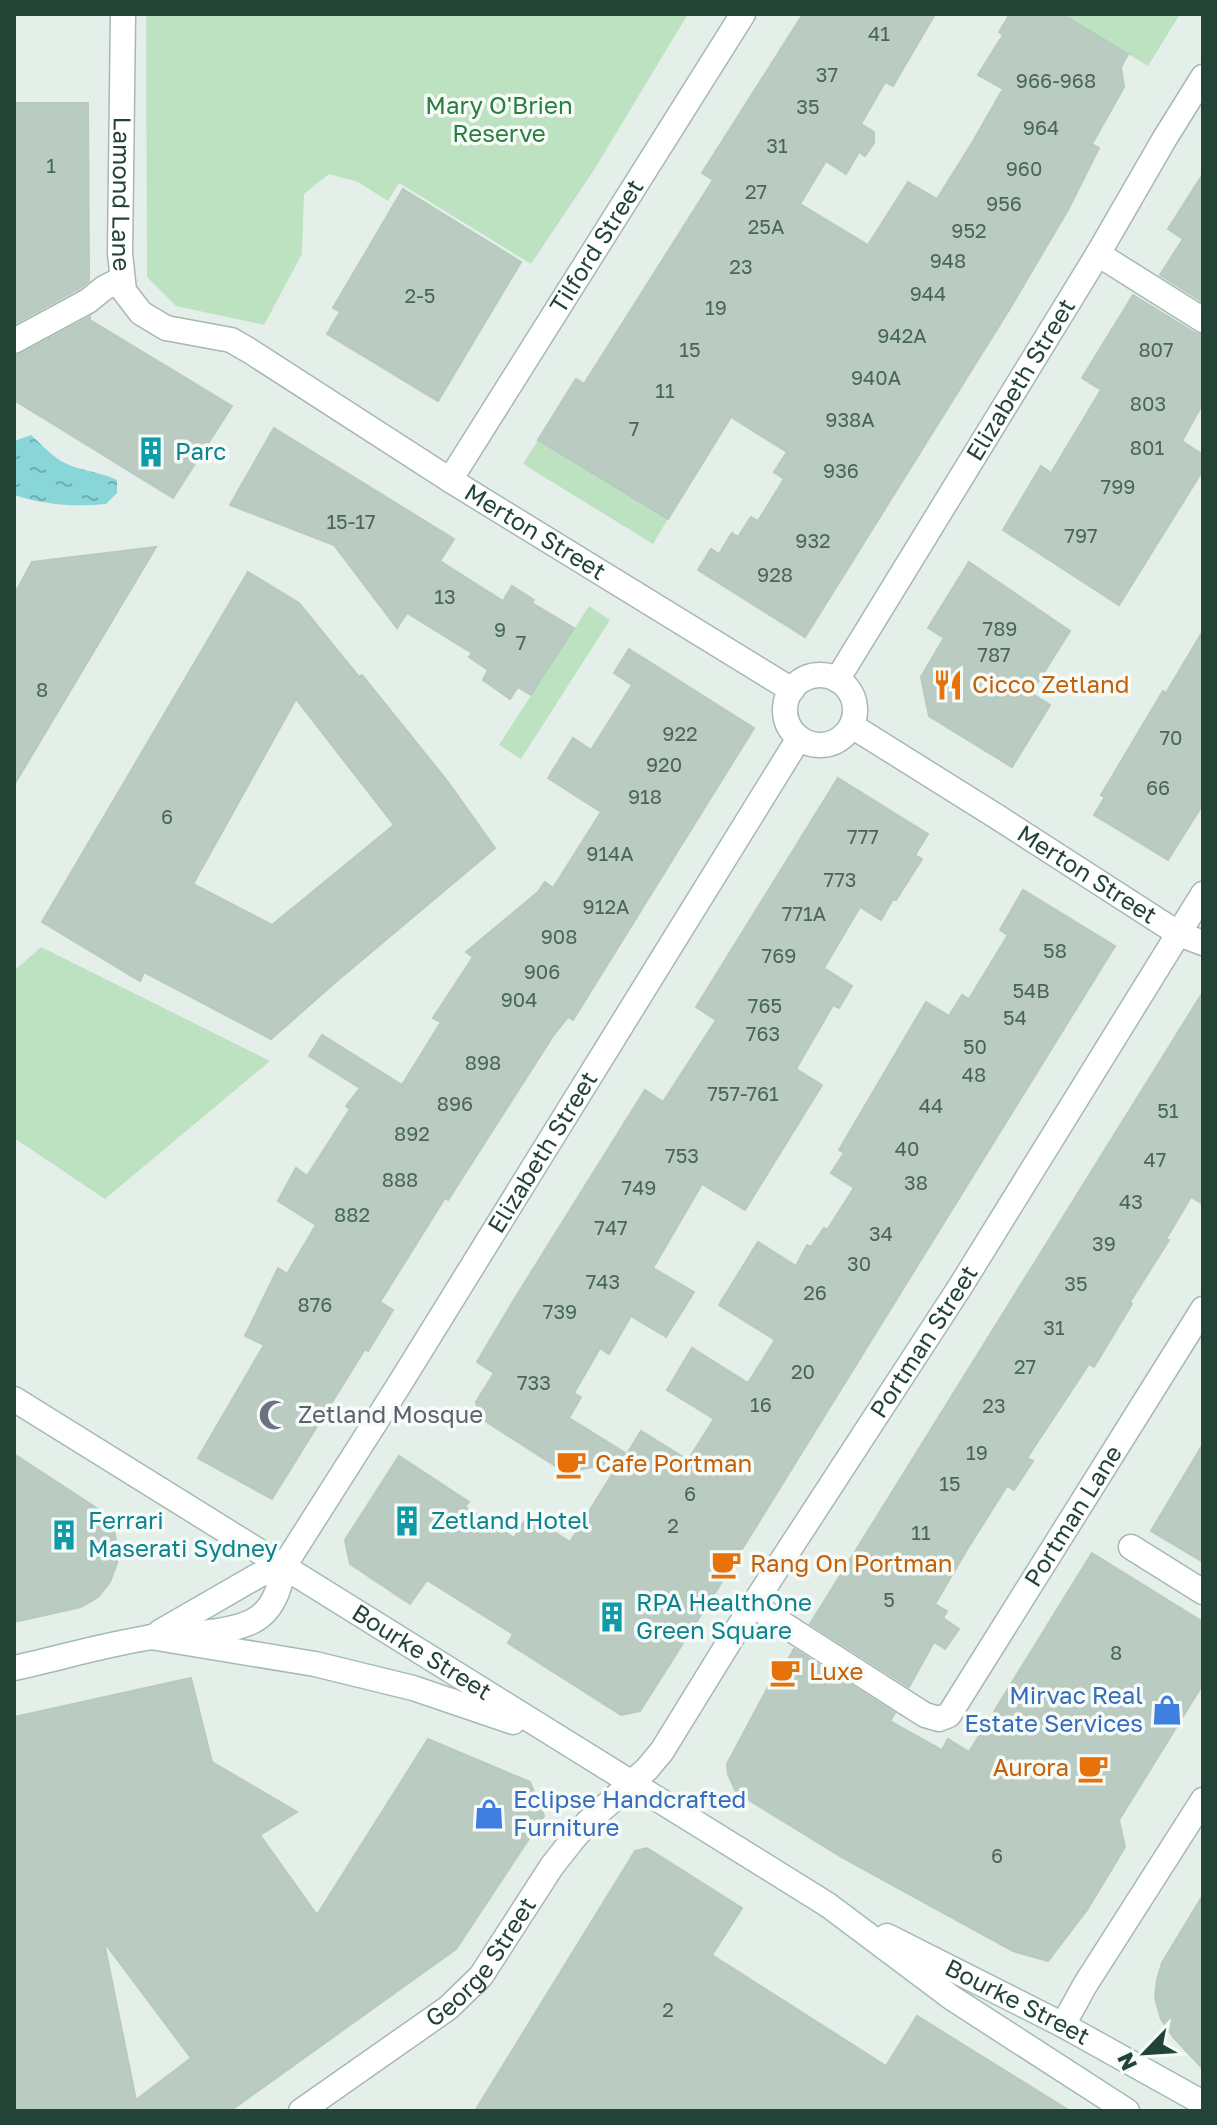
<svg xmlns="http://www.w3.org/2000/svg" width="1217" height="2125" viewBox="0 0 1217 2125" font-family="'Golos Text',sans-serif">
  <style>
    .green { fill: #bde2c2 }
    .water { fill: url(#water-ripples) }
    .building { fill: #bacbc2; stroke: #b7cac0; stroke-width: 2; fill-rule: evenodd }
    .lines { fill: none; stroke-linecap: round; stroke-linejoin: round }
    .street-casing { stroke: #a7b8b1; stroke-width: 27 }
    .secondary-casing { stroke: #a2bcb0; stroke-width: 27 }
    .street { stroke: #fff; stroke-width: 24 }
    .secondary { stroke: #fff; stroke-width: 24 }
    .labels { text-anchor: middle; stroke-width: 7; stroke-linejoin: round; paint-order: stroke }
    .number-label { font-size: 20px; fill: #48665a }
    .park-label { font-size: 24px; fill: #287f3f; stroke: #f6fbf8 }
    .street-label { font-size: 24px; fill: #224437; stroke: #f6fbf8 }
    .culture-label { font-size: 24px; fill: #0d838f; stroke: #f6fbf8; text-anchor: start }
    .food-label { font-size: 24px; fill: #c56008; stroke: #f6fbf8; text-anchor: start }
    .worship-label { font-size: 24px; fill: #5b616d; stroke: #f6fbf8; text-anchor: start }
    .shop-label { font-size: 24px; fill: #366cbe; stroke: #f6fbf8; text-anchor: end }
  </style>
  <defs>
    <pattern id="water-ripples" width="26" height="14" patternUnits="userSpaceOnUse" patternTransform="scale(2)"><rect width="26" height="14" fill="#89d6d9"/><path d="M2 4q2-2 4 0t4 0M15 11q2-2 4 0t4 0" fill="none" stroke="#70afb1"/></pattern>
  </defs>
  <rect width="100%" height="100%" fill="#e5efea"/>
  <g class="green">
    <polygon points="146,14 688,14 594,170 531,264 399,183 388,201 358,182 329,174 304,194 302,254 264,325 176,306 147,277"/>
    <polygon points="1062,14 1180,14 1148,66"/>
    <polygon points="538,440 668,519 653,544 523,464"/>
    <polygon points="589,606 610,620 521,759 499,745"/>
    <polygon points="41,947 270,1061 105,1199 14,1138 14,971"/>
  </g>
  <path class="water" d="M31,435C41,444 50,454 61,461C78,471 99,471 117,480V493L106,504C74,507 45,505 14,495V441Z"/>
  <g class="building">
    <polygon points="803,14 935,14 893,86 885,82 861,124 874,132 874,143 865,156 859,152 846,174 826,161 800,204 868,245 908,182 937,199 972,143 1003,89 978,75 1003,35 999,32 1010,14 1062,14 1128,54 1121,67 1124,87 1092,144 1099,148 1069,208 1009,310 805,637 698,570 711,549 719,554 732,533 738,537 751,517 758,521 784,479 774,472 787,452 731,417 668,519 538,440 576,379 584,384 713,180 702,173"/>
    <polygon points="14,103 88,103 89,281 80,288 14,324"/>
    <polygon points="1203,174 1203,302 1160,275 1183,239 1168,229"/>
    <polygon points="403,189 521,262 438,401 327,334 340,312 333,308"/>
    <polygon points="1133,295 1195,333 1203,335 1203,403 1182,441 1203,455 1203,470 1119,605 1003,530 1041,466 1051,473 1101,390 1082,378"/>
    <polygon points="90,317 90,320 232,406 173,498 14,400 14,356 21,354"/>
    <polygon points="274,428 454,539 440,561 503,601 512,586 534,600 532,603 574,628 531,695 518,687 510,699 483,680 488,670 469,657 472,653 407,613 397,628 334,545 230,505"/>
    <polygon points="156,547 14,785 14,595 32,562"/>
    <polygon points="969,562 1070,631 1031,693 1050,705 1012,767 929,716 921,677 944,638 928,628"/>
    <path d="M248,572L299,603L359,677L362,675L448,782L495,848L338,980L271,1039L144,972L140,981L42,922ZM296,699L394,825L272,925L193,884Z"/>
    <polygon points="1203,631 1203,804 1168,860 1094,815 1105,797 1101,795 1163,691 1166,693"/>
    <polygon points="629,649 754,728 573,1020 568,1017 553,1036 448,1200 445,1198 380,1302 393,1310 368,1351 365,1349 272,1499 198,1458 264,1345 245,1336 278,1268 287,1274 316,1225 278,1201 296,1168 307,1176 350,1109 346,1106 360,1088 309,1056 322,1035 402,1085 441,1022 433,1018 473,957 466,952 538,892 545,882 553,888 601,812 548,778 573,738 591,750 632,685 614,673"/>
    <polygon points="838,778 928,834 915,855 922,859 896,900 893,899 881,920 860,907 824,968 852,986 839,1008 833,1005 796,1069 822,1085 745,1210 702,1184 653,1268 694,1292 666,1337 631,1316 609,1354 600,1348 574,1393 581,1397 569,1418 627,1454 641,1431 688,1460 714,1419 667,1390 692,1348 748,1383 775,1340 719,1305 758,1242 796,1266 807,1245 811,1247 824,1228 827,1230 854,1188 831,1173 844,1153 839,1150 926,1002 949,1016 962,995 969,999 1008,935 1000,930 1023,890 1115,946 718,1588 640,1711 621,1715 508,1643 513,1634 427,1580 410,1604 350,1564 345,1540 399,1456 469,1502 465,1507 514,1538 528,1515 570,1542 621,1460 566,1473 479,1417 476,1402 494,1373 477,1362 515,1298 645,1090 663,1102 716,1020 696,1007"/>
    <polygon points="1203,992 1203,1204 1191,1197 1166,1239 1169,1240 1130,1302 1132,1304 1094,1367 1089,1364 1027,1458 1033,1461 1014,1490 1007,1486 968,1548 935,1604 947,1611 943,1618 959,1629 945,1649 934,1642 909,1687 810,1624"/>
    <polygon points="1203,1444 1203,1562 1151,1531"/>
    <polygon points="14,1454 101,1511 114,1530 118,1552 117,1563 110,1582 98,1597 81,1607 14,1622"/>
    <polygon points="1092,1553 1203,1622 1203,1684 1119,1820 1125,1847 1087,1910 1048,1961 1013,1951 843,1858 736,1792 728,1774 727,1764 782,1661 786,1663 794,1649 895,1713 890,1721 942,1750 948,1739 969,1752"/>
    <path d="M191,1678L212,1762L297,1812L260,1835L317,1915L428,1739L530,1782L544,1816L456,1949L230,2111H14V1717ZM104,1942L191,2058L136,2100Z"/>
    <polygon points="647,1848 742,1908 712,1955 886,2066 917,2016 1070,2111 475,2111 635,1851"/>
    <polygon points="1203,1895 1203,2069 1173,2037 1161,2019 1155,1998 1157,1980 1162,1963"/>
  </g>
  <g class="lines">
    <g class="street-casing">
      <g id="street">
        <path id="s1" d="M123,14L120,253L124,291L141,313L166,328L231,340L250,351L450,480L792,690"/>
        <polyline points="1098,254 1203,320"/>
        <polyline points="14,341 88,301 104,288 122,279"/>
        <path id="s2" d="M450,480L743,14"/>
        <circle cx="820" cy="710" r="35"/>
        <path id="s3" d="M837,680L1098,254L1165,138L1203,77"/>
        <path id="s4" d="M852,726L999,818L1179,934L1203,943"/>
        <polyline points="1131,1547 1203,1592"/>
        <path id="s5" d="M284,1566L399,1385L799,738"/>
        <path id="s6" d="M753,1605L925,1715L939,1719L949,1715L1203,1309"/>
        <polyline points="1063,2025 1085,1985 1203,1800"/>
        <path id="s7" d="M301,2111L448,2008L481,1976L552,1866L574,1838L588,1822L647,1769L662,1751L731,1639L960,1287L1203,894"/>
      </g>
    </g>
    <g class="secondary-casing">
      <g id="secondary">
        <path id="s8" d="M14,1399L828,1905L952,1998L1127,2111"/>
        <polyline points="160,1632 259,1575 284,1566"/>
        <polyline points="151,1637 315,1664 413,1688 513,1722"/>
        <path d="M14,1668C60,1658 106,1644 153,1637C183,1633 222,1635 251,1622C273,1612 280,1588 284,1566"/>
        <path id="s9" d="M887,1936L1063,2025L1203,2103"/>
      </g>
    </g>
    <use href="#street" class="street"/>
    <use href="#secondary" class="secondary"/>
  </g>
  <defs>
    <g id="building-bare" transform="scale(2.4)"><path d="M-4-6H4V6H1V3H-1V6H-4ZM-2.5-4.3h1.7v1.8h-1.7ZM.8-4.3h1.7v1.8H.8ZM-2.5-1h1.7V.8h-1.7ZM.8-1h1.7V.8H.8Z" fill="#0f9aa8" stroke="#f6fbf8" stroke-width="2.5" paint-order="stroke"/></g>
    <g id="restaurant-bare" transform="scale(2.4)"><path d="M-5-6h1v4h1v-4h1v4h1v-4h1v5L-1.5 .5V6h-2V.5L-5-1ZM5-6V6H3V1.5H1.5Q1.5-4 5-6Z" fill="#e8710a" stroke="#f6fbf8" stroke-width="2.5" paint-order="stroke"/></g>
    <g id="mosque-bare" transform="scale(2.4)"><path d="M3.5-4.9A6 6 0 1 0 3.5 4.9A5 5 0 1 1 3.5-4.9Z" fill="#6b7280" stroke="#f6fbf8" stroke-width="2.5" paint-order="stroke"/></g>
    <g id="cafe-bare" transform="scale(2.4)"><path d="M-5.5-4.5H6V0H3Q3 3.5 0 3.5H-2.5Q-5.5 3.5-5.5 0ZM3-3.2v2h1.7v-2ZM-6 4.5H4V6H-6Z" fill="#e8710a" stroke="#f6fbf8" stroke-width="2.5" paint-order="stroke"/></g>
    <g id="shop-bare" transform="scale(2.4)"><path d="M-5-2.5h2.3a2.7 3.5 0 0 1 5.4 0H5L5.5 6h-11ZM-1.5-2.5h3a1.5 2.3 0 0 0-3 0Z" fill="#3f7fe0" stroke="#f6fbf8" stroke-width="2.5" paint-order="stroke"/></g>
  </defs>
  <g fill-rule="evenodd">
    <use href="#building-bare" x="151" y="452"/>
    <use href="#restaurant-bare" x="948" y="685"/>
    <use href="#mosque-bare" x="274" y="1415"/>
    <use href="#cafe-bare" x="571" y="1464"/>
    <use href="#building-bare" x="407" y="1521"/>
    <use href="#building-bare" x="64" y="1535"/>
    <use href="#cafe-bare" x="726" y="1564"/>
    <use href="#building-bare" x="612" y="1617"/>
    <use href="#cafe-bare" x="785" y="1672"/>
    <use href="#shop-bare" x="1167" y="1710"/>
    <use href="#cafe-bare" x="1093" y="1768"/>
    <use href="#shop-bare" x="489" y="1814"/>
  </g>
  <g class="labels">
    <g class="number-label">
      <text x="879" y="41">41</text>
      <text x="827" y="82">37</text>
      <text x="1056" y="88">966-968</text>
      <text x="808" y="114">35</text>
      <text x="1041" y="135">964</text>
      <text x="777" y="153">31</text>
      <text x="51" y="173">1</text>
      <text x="1024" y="176">960</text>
      <text x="756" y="199">27</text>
      <text x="1004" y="211">956</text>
      <text x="766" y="234">25A</text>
      <text x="969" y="238">952</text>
      <text x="948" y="268">948</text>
      <text x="741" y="274">23</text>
      <text x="928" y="301">944</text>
      <text x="420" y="303">2-5</text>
      <text x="716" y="315">19</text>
      <text x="902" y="343">942A</text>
      <text x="690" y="357">15</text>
      <text x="1156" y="357">807</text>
      <text x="876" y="385">940A</text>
      <text x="665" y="398">11</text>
      <text x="1148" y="411">803</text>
      <text x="850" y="427">938A</text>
      <text x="634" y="436">7</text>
      <text x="1147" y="455">801</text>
      <text x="841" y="478">936</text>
      <text x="1118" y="494">799</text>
      <text x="351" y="529">15-17</text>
      <text x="1081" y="543">797</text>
      <text x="813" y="548">932</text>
      <text x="775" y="582">928</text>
      <text x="445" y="604">13</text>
      <text x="1000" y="636">789</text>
      <text x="500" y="637">9</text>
      <text x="521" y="650">7</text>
      <text x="994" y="662">787</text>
      <text x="42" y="697">8</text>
      <text x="680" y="741">922</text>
      <text x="1171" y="745">70</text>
      <text x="664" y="772">920</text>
      <text x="1158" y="795">66</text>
      <text x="645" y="804">918</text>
      <text x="167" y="824">6</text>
      <text x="863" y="844">777</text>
      <text x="610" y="861">914A</text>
      <text x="840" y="887">773</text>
      <text x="606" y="914">912A</text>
      <text x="804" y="921">771A</text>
      <text x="559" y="944">908</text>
      <text x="1055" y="958">58</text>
      <text x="779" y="963">769</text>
      <text x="542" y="979">906</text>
      <text x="1031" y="998">54B</text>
      <text x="519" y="1007">904</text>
      <text x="765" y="1013">765</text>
      <text x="1015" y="1025">54</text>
      <text x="763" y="1041">763</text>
      <text x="975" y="1054">50</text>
      <text x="483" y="1070">898</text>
      <text x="974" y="1082">48</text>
      <text x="743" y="1101">757-761</text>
      <text x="455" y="1111">896</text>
      <text x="931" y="1113">44</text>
      <text x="1168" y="1118">51</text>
      <text x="412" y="1141">892</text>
      <text x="907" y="1156">40</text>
      <text x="682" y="1163">753</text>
      <text x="1155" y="1167">47</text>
      <text x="400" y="1187">888</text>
      <text x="916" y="1190">38</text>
      <text x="639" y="1195">749</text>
      <text x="1131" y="1209">43</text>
      <text x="352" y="1222">882</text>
      <text x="611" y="1235">747</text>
      <text x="881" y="1241">34</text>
      <text x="1104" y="1251">39</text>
      <text x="859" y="1271">30</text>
      <text x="603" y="1289">743</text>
      <text x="1076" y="1291">35</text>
      <text x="815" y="1300">26</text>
      <text x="315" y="1312">876</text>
      <text x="560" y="1319">739</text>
      <text x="1054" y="1335">31</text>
      <text x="1025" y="1374">27</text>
      <text x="803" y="1379">20</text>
      <text x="534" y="1390">733</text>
      <text x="761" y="1412">16</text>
      <text x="994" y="1413">23</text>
      <text x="977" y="1460">19</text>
      <text x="950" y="1491">15</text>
      <text x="690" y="1501">6</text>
      <text x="673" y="1533">2</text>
      <text x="921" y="1540">11</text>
      <text x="889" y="1607">5</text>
      <text x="1116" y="1660">8</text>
      <text x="997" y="1863">6</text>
      <text x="668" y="2017">2</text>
    </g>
    <g class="park-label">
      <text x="499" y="114">Mary O'Brien<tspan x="499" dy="28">Reserve</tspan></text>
    </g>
    <g class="street-label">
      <text dy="8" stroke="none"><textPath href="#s1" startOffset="180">Lamond Lane</textPath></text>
      <text dy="8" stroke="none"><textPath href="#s2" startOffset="276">Tilford Street</textPath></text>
      <text dy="8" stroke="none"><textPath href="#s3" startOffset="352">Elizabeth Street</textPath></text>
      <text dy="8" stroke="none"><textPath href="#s1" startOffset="760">Merton Street</textPath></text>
      <text dy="8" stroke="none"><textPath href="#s4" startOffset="278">Merton Street</textPath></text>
      <text dy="8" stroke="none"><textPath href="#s5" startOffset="488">Elizabeth Street</textPath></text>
      <text dy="8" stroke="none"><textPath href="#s7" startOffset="1002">Portman Street</textPath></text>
      <text dy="8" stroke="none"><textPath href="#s6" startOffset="464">Portman Lane</textPath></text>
      <text dy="8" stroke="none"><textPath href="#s8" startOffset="480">Bourke Street</textPath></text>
      <text dy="8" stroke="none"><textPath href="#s7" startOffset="236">George Street</textPath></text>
      <text dy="8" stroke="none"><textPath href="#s9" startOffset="146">Bourke Street</textPath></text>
    </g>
    <g class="culture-label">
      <text x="175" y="460">Parc</text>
      <text x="88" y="1529">Ferrari<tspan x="88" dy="28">Maserati Sydney</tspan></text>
      <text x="431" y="1529">Zetland Hotel</text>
      <text x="636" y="1611">RPA HealthOne<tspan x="636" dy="28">Green Square</tspan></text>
    </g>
    <g class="food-label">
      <text x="972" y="693">Cicco Zetland</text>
      <text x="595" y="1472">Cafe Portman</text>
      <text x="750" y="1572">Rang On Portman</text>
      <text x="809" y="1680">Luxe</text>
      <text x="1069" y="1776" text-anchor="end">Aurora</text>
    </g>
    <g class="worship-label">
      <text x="298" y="1423">Zetland Mosque</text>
    </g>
    <g class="shop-label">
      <text x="1143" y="1704">Mirvac Real<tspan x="1143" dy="28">Estate Services</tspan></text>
      <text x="513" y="1808" text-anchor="start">Eclipse Handcrafted<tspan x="513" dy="28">Furniture</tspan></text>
    </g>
  </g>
  <rect width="1217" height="2125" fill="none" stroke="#224437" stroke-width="32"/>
  <g transform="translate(1145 2053) rotate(245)" stroke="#f6fbf8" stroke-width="6" paint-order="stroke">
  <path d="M0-6L14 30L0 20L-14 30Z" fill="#224437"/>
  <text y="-12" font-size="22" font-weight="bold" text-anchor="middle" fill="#224437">N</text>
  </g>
</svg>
